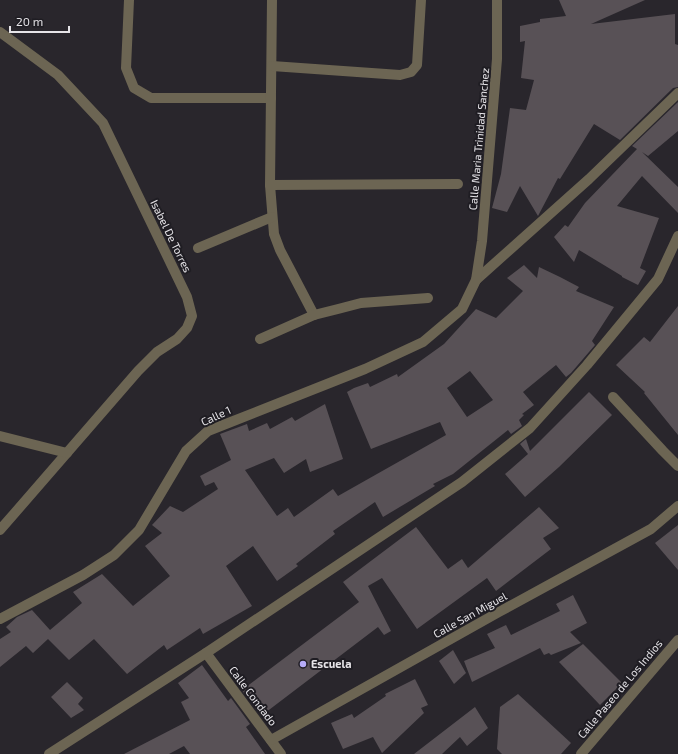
<svg xmlns="http://www.w3.org/2000/svg" width="678" height="754" viewBox="0 0 678 754" font-family="'Exo 2',sans-serif">
  <style>
    .building { fill: #585156; fill-rule: evenodd }
    .lines { fill: none; stroke-linecap: round; stroke-linejoin: round }
    .minor { stroke: #6c6553; stroke-width: 10 }
    .poi-dot { fill: #b6acf8; stroke: #1f1d23; stroke-width: 1.5 }
    .labels { text-anchor: middle; stroke-width: 4; stroke-linejoin: round; paint-order: stroke }
    .street-label { font-size: 11px; fill: #e6e4e8; stroke: #1f1d23 }
    .poi-label { font-size: 11px; font-weight: bold; fill: #e6e4e8; stroke: #1f1d23; text-anchor: start }
  </style>
  <rect width="100%" height="100%" fill="#29262c"/>
  <g class="building">
    <polygon points="559,0 645,0 591,24 675,14 675,44 678,45 678,87 673,88 620,140 594,124 560,179 558,178 538,216 520,186 507,212 492,208 501,174 510,108 526,110 534,80 521,78 525,41 520,42 520,26 540,22 540,19 566,16"/>
    <polygon points="678,102 678,131 648,156 642,152 678,187 678,213 642,176 617,206 659,218 640,268 646,271 638,285 622,277 622,276 579,250 574,262 554,237 565,225 568,227 585,203 637,149 632,146"/>
    <path d="M524,265L537,278L539,267L560,277L579,287L576,291L614,307L592,341L595,345L571,373L566,377L556,365L523,392L534,405L522,414L524,415L519,420L522,426L511,434L508,430L453,474L433,484L435,486L383,517L375,502L333,531L335,534L296,564L298,566L277,581L253,546L226,566L252,606L203,634L200,628L167,650L164,645L127,674L94,639L69,660L48,639L33,653L26,646L0,667V639L11,632L6,627L17,617L32,610L50,630L82,603L73,592L102,574L133,606L170,576L145,546L162,533L152,525L170,506L183,512L218,489L214,482L205,486L200,476L231,460L220,434L247,424L249,431L267,423L270,429L292,417L295,421L325,404L343,459L310,472L306,459L284,473L274,458L245,470L277,516L288,508L294,517L333,489L338,496L446,435L440,422L371,449L347,392L354,388L368,383L370,387L397,374L398,377L444,344L476,309L496,318L523,291L507,278ZM470,371L493,400L467,417L447,388Z"/>
    <polygon points="678,306 678,435 644,393 645,392 616,365 644,337 650,342"/>
    <polygon points="589,392 612,415 559,467 525,497 505,474 528,454 520,444 526,439 530,451"/>
    <polygon points="539,507 559,528 543,538 551,549 496,591 487,578 417,629 382,578 368,586 391,631 384,635 378,627 261,716 242,690 359,602 343,582 416,527 448,569 462,559 468,568"/>
    <polygon points="678,525 678,570 655,543"/>
    <polygon points="573,595 587,623 570,632 581,643 551,655 549,653 544,655 540,648 472,682 464,661 495,648 487,634 506,625 511,635 560,611 556,604"/>
    <polygon points="583,644 622,683 600,705 559,662"/>
    <polygon points="453,650 466,673 454,684 439,661"/>
    <polygon points="202,665 228,701 231,698 250,724 246,727 265,754 190,754 184,746 169,754 124,754 190,720 181,702 189,698 178,683"/>
    <polygon points="415,679 428,705 421,708 424,713 382,753 373,737 343,749 331,723 352,714 354,718 386,696 385,694"/>
    <polygon points="67,682 83,698 78,704 84,710 71,718 51,697"/>
    <polygon points="518,694 571,743 561,754 502,754 497,749 500,707"/>
    <polygon points="475,707 488,728 467,746 460,737 442,754 414,754"/>
  </g>
  <g class="lines">
    <g class="minor">
      <polyline points="129,0 126,68 134,88 151,98 271,98"/>
      <polyline points="272,0 270,185 274,234 280,250 314,315"/>
      <polyline points="0,32 58,75 103,123 187,297 192,316 187,328 177,339 157,352 138,371 0,530"/>
      <polyline points="272,66 400,75 411,72 417,65 421,0"/>
      <polyline points="270,185 458,184"/>
      <polyline points="198,248 272,217"/>
      <polyline points="476,280 589,179 678,93"/>
      <polyline points="260,339 314,315 338,309 361,303 428,298"/>
      <polyline points="613,397 663,451 678,466"/>
      <polyline points="0,436 67,453"/>
      <polyline points="0,619 83,575 114,555 139,530 186,451 208,431 365,369 423,342 462,309 476,280 482,241 497,59 497,0"/>
      <polyline points="206,653 281,754"/>
      <polyline points="271,740 499,612 651,529 678,506"/>
      <polyline points="49,754 206,653 462,482 530,428 587,365 658,279 678,236"/>
      <polyline points="581,754 678,640"/>
    </g>
  </g>
  <circle class="poi-dot" cx="303" cy="664" r="4"/>
  <g class="labels">
    <g class="street-label">
      <text transform="translate(479 139) rotate(-85)" y="4">Calle Maria Trinidad Sanchez</text>
      <text transform="translate(171 236) rotate(64)" y="4">Isabel De Torres</text>
      <text transform="translate(216 416) rotate(-25)" y="4">Calle 1</text>
      <text transform="translate(470 615) rotate(-29)" y="4">Calle San Miguel</text>
      <text transform="translate(620 689) rotate(-50)" y="4">Calle Paseo de Los Indios</text>
      <text transform="translate(253 696) rotate(53)" y="4">Calle Condado</text>
    </g>
    <g class="poi-label">
      <text x="311" y="668">Escuela</text>
    </g>
  </g>
  <path d="M10 26v6h59v-6" fill="none" stroke="#e6e4e8" stroke-width="2"/>
  <text x="16" y="26" font-size="12" fill="#e6e4e8" stroke="#1f1d23" stroke-width="3" paint-order="stroke">20 m</text>
</svg>
